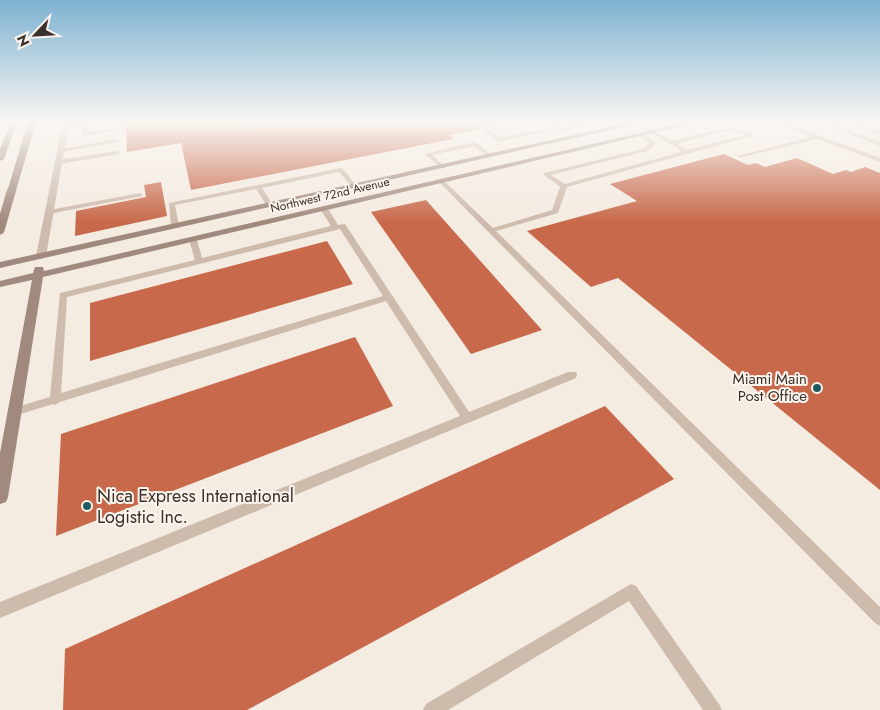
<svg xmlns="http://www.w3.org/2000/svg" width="880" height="710" viewBox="0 0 880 710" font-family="Jost,sans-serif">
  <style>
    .building { fill: #c8694b }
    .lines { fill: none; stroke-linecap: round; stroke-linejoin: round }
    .service { fill: #cdbbac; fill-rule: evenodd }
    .tertiary { fill: #cdbbac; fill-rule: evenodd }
    .secondary { fill: #a18a7d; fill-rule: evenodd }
    .secondary-bridge-far1 { stroke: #a18a7d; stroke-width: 8 }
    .secondary-bridge { stroke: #a18a7d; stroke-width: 9 }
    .poi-dot { fill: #1f5a5e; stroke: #fbf5ee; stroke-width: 2 }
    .labels { text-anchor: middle; stroke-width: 4; stroke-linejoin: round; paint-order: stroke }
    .far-street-label { font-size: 12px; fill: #3b302b; stroke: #fbf5ee }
    .poi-label { font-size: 15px; fill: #3b302b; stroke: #fbf5ee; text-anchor: end }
    .near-poi-label { font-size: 18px; fill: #3b302b; stroke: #fbf5ee; text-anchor: start }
  </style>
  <rect width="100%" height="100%" fill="#f4ebe1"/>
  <g class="building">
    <polygon points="126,122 480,122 480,125 477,127 479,129 449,135 453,139 191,190 181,143 127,152"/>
    <polygon points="724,154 748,165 756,163 765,167 797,158 833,174 846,170 851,172 865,167 880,173 880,490 618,278 591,287 527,231 637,201 610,184"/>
    <polygon points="161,182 167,216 75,236 76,211 146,197 144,185"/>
    <polygon points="426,200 542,330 471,354 371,212"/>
    <polygon points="327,241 353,284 90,361 90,303"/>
    <polygon points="355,337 393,406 56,536 61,434"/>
    <polygon points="605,406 674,479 247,710 63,710 65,649"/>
  </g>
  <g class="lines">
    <g class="service">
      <polygon points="100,122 88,125 88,132 117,128 120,130 85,136 82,134 83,126 65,129 62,127 83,122"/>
      <polygon points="500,122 512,122 487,128 500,138 544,129 547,131 499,142 479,127"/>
      <polygon points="546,122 553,122 563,128 586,122 596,122 562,132"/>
      <polygon points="774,122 782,122 880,158 880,162 817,139 738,158 738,156 811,137"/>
      <polygon points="819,122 827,122 880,142 880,146"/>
      <polygon points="847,122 855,122 880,131 880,135"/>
      <polygon points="874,122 880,122 880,125"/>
      <path d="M732,128L751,132L752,136L567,187L558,213L496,231L880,607V626L875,623L439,182L444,181L493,228L552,210L560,187L544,175V173L643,149L650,143L639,136L638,135L641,133L657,143L647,151L551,175L565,184L681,152L678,148L650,133L649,132L652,130L673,141L711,131ZM732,131L740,132L746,135L686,150L678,144L712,134Z"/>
      <polygon points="117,139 119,140 119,142 61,152 58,150"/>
      <polygon points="475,142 492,155 492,157 488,157 474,146 432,155 445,167 442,169 425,154"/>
      <polygon points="117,151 119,152 119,154 59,164 56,162 59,160"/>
      <polygon points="341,168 343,169 356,185 356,187 352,187 339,172 262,188 273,205 269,207 267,206 256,189 175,205 179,226 175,228 171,226 169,203"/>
      <polygon points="140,193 143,195 142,196 49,214 45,212 49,210"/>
      <path d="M321,207H327L338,225L345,224L469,412L568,372H576L577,375L576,378L0,618V602L460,416L386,301L60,402L55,405L53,404L14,416L10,415L8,412L10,409L50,397L60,293L195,260L189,240L193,238L197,240L202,258L331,226L320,209ZM340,229L383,296L61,393L67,297Z"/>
      <polygon points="631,584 636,586 719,704 722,710 703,710 629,601 448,710 423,710 426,704"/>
    </g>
    <polygon class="tertiary" points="63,122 69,122 46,256 41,259 36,256"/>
    <g class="secondary">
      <polygon points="11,122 17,122 4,159 0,161 0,149"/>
      <polygon points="632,122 645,122 0,268 0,262"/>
      <polygon points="687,122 699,122 43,277 8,497 6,502 0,504 0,453 32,280 0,287 0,281 33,273 35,267 43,267 44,271"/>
    </g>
    <polyline class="secondary-bridge-far1" points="11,193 32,122"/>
    <polyline class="secondary-bridge" points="0,230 11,192"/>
  </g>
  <linearGradient id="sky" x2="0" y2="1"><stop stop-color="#7eb2d2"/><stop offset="0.55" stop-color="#faf6f2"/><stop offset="1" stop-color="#faf6f2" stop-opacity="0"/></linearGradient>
  <rect width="880" height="222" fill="url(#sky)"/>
  <g class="poi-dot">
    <circle cx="817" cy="388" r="5"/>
    <circle cx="87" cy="506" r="5"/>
  </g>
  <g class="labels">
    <g class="far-street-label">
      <text transform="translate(330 195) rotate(-13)" y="4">Northwest 72nd Avenue</text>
    </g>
    <g class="poi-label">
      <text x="807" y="384">Miami Main<tspan x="807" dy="17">Post Office</tspan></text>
    </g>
    <g class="near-poi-label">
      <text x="97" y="502">Nica Express International<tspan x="97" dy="21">Logistic Inc.</tspan></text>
    </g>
  </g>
  <g transform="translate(35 35) rotate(245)" stroke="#fbf5ee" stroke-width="4" paint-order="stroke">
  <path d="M0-4L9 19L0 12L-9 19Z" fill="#3b302b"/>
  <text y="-8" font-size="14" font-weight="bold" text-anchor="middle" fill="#3b302b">N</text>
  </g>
</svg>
